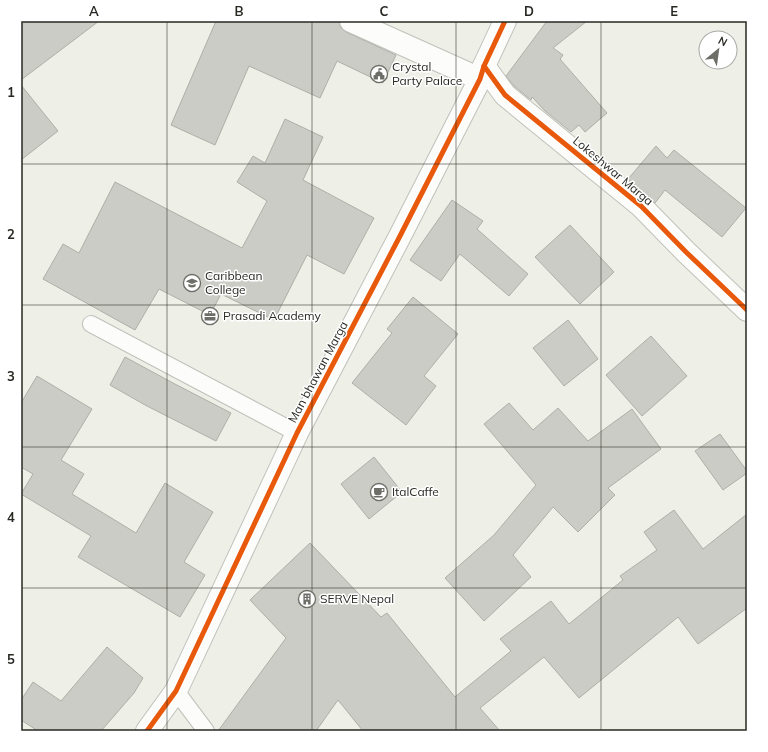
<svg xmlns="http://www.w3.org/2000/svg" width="768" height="752" viewBox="0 0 768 752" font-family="Mulish,sans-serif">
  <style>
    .building { fill: #ccccc6; stroke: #afafa9 }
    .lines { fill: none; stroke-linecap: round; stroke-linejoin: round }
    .service-casing { stroke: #c1c1bb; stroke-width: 18 }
    .minor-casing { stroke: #c1c1bb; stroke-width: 24 }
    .service { stroke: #fcfdfb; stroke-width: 16 }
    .minor { stroke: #fcfdfb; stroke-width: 22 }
    .cycleway-casing { stroke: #fff; stroke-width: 8 }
    .cycleway { stroke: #e8590c; stroke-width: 5 }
    .grid { fill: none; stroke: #282923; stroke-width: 1; stroke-opacity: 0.55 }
    .labels { text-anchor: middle; stroke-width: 3; stroke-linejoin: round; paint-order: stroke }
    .poi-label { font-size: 12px; fill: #282923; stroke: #fff; text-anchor: start }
    .street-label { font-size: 12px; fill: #282923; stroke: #fff }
    .neatline { fill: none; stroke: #282923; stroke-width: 1.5 }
    .grid-label { font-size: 13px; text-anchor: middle; font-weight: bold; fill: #282923 }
  </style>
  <rect width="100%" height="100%" fill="#eeefe6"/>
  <g class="building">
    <polygon points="21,21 99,21 21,80"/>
    <polygon points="216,21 339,21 341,28 346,32 396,55 383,83 337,61 320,98 249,66 215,145 171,125"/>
    <polygon points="547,21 587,21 553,48 563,55 560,59 607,113 585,132 579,125 571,132 545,111 532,97 531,100 514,86 506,76"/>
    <polygon points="21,85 58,131 21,160"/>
    <polygon points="285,119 323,137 303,180 374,218 344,274 307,255 274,320 221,294 210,315 159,289 135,330 43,279 63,244 79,253 115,182 242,248 267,201 237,182 253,156 265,163"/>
    <polygon points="656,146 667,158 674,150 746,208 722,237 665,190 655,203 628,179"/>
    <polygon points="452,200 483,221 477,229 528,274 509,296 460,254 441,281 410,260"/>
    <polygon points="570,225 614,272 580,304 535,257"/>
    <polygon points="413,297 458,334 424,376 436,386 406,425 352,383 392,333 387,329"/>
    <polygon points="568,320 598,359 564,386 533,348"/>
    <polygon points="651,336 687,376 642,416 606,375"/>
    <polygon points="125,357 173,383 231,413 216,441 145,405 110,385"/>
    <polygon points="37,376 92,409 61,460 84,474 72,494 136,533 165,483 213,512 184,562 205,575 180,617 78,557 91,536 21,494 33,474 21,467 21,403"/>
    <polygon points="509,403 533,430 558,408 588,441 632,409 661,449 608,488 615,495 578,532 553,507 513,555 531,577 484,621 445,578 494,535 536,485 484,424"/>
    <polygon points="720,434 747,471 747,473 723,490 695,451"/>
    <polygon points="374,457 402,492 369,519 341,484"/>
    <polygon points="674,510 703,549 747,514 747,608 698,644 678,617 579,698 544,657 480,708 500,731 363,731 338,700 316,731 218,731 286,638 250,600 310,543 381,617 387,613 455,697 511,651 500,639 551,601 569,624 623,580 620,576 657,550 644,532"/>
    <polygon points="107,647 143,678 134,693 101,731 38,731 21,720 21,700 33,682 61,701"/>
  </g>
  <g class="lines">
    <g class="service-casing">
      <g id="service">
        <polyline points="91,324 297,433"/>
        <polyline points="176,691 206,731"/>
      </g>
    </g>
    <g class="minor-casing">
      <g id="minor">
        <polyline points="351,21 480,79"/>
        <polyline points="484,66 505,95 641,206 686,252 747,310"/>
        <polyline points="147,731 176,691 297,433 400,236 480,79 484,66 505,21"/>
      </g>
    </g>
    <use href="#service" class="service"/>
    <use href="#minor" class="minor"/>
    <g class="cycleway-casing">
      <g id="cycleway">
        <polyline points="484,66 505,95 641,206 686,252 747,310"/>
        <polyline points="147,731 176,691 297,433 400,236 480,79 484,66 505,21"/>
      </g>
    </g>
    <use href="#cycleway" class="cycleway"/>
  </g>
  <path class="grid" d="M167,21V731M312,21V731M456,21V731M601,21V731M21,164H747M21,305H747M21,447H747M21,588H747"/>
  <defs>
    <g id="civic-ring" transform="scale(0.9)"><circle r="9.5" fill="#fff" stroke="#6d6e67" stroke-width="1.5"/><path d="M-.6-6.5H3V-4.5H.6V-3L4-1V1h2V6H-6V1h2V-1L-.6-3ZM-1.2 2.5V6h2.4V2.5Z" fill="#6d6e67"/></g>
    <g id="university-ring" transform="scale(0.9)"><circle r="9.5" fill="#fff" stroke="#6d6e67" stroke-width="1.5"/><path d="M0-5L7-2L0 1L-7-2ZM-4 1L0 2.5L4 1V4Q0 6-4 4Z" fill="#6d6e67"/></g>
    <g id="office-ring" transform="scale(0.9)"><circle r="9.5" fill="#fff" stroke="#6d6e67" stroke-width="1.5"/><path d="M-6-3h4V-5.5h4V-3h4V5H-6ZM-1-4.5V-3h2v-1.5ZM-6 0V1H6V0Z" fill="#6d6e67"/></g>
    <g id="cafe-ring" transform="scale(0.9)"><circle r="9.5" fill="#fff" stroke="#6d6e67" stroke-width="1.5"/><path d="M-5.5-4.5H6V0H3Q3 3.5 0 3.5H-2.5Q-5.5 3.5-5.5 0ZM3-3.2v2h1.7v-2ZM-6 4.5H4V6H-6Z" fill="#6d6e67"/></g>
    <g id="building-ring" transform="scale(0.9)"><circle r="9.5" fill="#fff" stroke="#6d6e67" stroke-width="1.5"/><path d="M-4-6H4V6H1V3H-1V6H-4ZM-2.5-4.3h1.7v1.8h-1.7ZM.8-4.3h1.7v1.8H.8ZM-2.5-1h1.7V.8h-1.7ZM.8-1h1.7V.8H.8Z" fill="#6d6e67"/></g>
  </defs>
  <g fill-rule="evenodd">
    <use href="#civic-ring" x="379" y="74"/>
    <use href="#university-ring" x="192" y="283"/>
    <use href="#office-ring" x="210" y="316"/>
    <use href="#cafe-ring" x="379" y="492"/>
    <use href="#building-ring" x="307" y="599"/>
  </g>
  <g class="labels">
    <g class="poi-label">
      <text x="392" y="71">Crystal<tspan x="392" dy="14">Party Palace</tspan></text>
      <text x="205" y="280">Caribbean<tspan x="205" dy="14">College</tspan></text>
      <text x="223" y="320">Prasadi Academy</text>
      <text x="392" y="496">ItalCaffe</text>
      <text x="320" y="603">SERVE Nepal</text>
    </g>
    <g class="street-label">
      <text transform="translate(613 171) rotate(40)" y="4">Lokeshwar Marga</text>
      <text transform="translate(318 372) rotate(-62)" y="4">Man bhawan Marga</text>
    </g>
  </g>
  <rect width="768" height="752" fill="none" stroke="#ffffff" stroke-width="44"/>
  <g transform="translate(718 50) rotate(29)"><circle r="19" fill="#ffffff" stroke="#a9a9a7"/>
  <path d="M0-3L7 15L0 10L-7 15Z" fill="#6d6e67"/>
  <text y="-6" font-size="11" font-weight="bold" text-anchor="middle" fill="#282923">N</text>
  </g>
  <rect x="22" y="22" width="724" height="708" class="neatline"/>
  <g class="grid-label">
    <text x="94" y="16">A</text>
    <text x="239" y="16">B</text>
    <text x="384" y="16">C</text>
    <text x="529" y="16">D</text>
    <text x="674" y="16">E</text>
    <text x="11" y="97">1</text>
    <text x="11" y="239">2</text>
    <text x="11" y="381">3</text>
    <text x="11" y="522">4</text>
    <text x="11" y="664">5</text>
  </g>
</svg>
